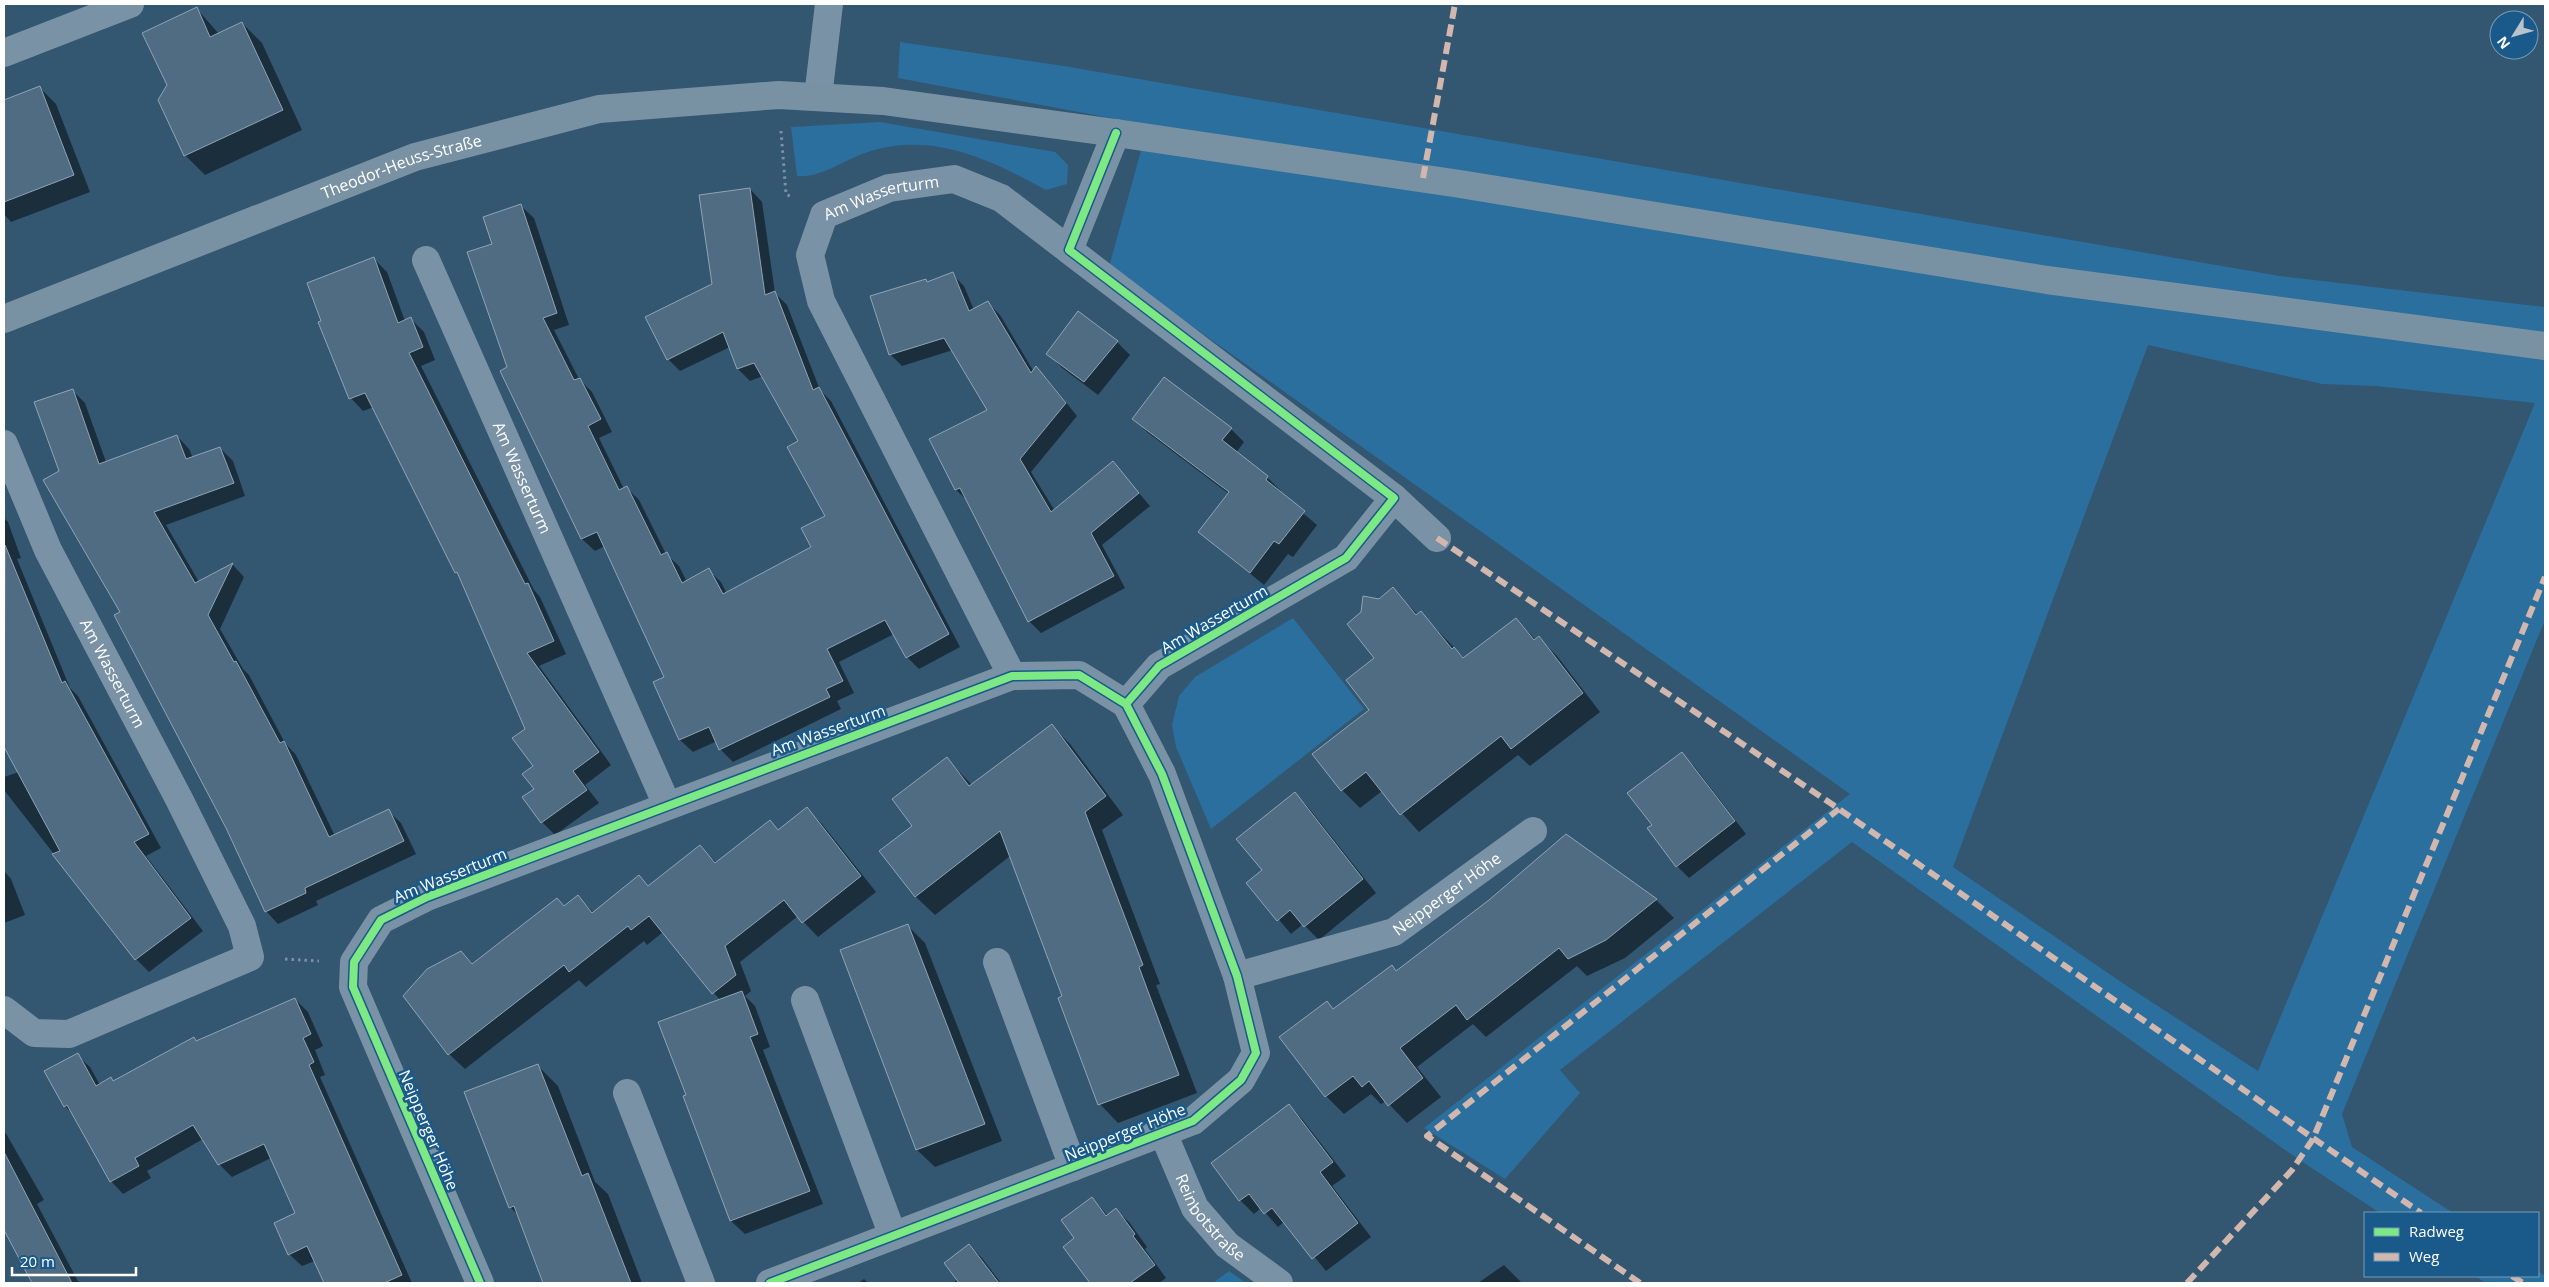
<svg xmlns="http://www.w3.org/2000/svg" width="2549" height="1287" viewBox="0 0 2549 1287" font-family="'Open Sans',sans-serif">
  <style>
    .green { fill: #2b6f9f; fill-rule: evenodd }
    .shadow { fill: #0007 }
    .building { fill: #506c82; stroke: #8fa4b4 }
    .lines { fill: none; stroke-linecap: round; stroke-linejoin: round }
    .path { stroke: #7a92a5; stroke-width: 3; stroke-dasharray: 2.5 4; stroke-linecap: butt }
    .minor { stroke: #7a92a5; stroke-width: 28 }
    .major { stroke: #7992a3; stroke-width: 28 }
    .quiet { stroke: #d1b7ad; stroke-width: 6; stroke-dasharray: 12 6; stroke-linecap: butt }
    .cycleway-casing { stroke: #1a5a8a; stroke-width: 11 }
    .cycleway { stroke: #7ce984; stroke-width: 8 }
    .labels { text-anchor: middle; stroke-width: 5; stroke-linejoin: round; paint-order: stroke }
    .street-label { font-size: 16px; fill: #fff; stroke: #1a5a8a }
  </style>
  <rect width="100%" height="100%" fill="#335671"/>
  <g class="green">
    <path d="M900,42L1064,66L2280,276L2545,307V620L2342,1114L2352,1147L2453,1213H2380L2298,1159L1852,842L1560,1070L1580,1093L1505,1179L1424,1128L1850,794L1109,267L1148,125L898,78ZM2148,345L2322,384L2376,386L2535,403L2258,1071L2127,986L1953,867Z"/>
    <path d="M880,122L1055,152L1068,165L1067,184L1046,190C989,159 931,130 865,153C842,161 821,178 797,176L791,127Z"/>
    <polygon points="1293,618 1364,709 1211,829 1176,747 1172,725 1179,696 1195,677"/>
    <polygon points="1229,1271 1246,1283 1213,1283"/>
    <polygon points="2538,1271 2545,1276 2545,1283 2486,1283 2475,1276 2538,1276"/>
  </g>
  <g class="shadow">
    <polygon points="197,9 219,34 242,23 262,43 302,130 205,175 185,155 168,85"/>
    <polygon points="40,88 56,104 90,192 11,222 4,214 4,102"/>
    <polygon points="750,189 762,202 775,293 787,305 820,390 831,401 960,647 919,669 907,657 894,634 839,662 854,693 837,701 841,709 733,762 720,749 717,741 693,752 680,740 655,682 666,677 605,546 595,551 582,539 502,371 508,368 494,245 521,206 534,218 569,325 554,330 579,379 592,392 612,432 599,438 624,489 627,488 639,500 666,554 679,566 687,582 708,570 721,582 727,594 813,548 827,517 799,441 763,376 750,381 738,369 730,347 680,371 668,359 713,285"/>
    <polygon points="374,259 387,272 405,321 411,319 424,332 435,360 421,366 534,590 540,597 566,654 539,666 611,765 585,785 599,803 555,835 542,822 535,790 535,766 527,729 460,576 374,407 363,411 351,398"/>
    <polygon points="952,274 964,286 974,310 988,303 1000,315 1034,372 1037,368 1048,380 1077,416 1031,472 1055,511 1113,463 1150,506 1102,545 1125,588 1041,633 1029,621 969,502 956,490 931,439 988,411 953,350 902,366 890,354 926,280 929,283"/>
    <polygon points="1117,342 1130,355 1098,395 1061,367 1047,353"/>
    <polygon points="72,390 85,403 106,462 177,436 189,449 193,458 220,448 233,461 245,496 166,525 199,582 232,564 244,577 220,629 243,669 249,675 285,743 296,755 335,836 388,811 401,823 416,854 316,901 318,905 278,924 266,911 122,612 60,471"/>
    <polygon points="1134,418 1231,429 1244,442 1236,453 1267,477 1281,491 1279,493 1317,525 1293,557 1288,554 1264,585 1200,532 1229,494 1147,432"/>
    <polygon points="4,518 8,522 21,558 17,559 70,688 78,696 161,848 146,856 203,931 149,972 136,959 4,790 4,777 19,772 4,744"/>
    <polygon points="1393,589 1418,615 1421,613 1465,659 1516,619 1536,640 1539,638 1557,656 1600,712 1530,766 1518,755 1419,832 1382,791 1360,808 1342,790 1314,754 1371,710 1379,600"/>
    <polygon points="1052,726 1070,744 1123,815 1102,830 1160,984 1156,985 1197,1093 1118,1123 1100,1104 1064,997 1010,856 935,915 916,897 881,851 914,826 947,759 972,785"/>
    <polygon points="1682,754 1694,766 1746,834 1689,878 1677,866 1653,825"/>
    <polygon points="1295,794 1308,807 1376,893 1319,940 1303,924 1291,934 1248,883 1263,871"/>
    <polygon points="807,809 822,824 876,892 818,937 798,916 740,962 751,991 745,996 755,1006 770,1047 763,1050 823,1204 745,1234 731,1221 684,1097 688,1096 720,1000 663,932 647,945 644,941 586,987 579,980 465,1069 449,1054 461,952 473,964 578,897 594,913 639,876 649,887 700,847 717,863 770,821 779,831"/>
    <polygon points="1566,835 1656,900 1674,918 1625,958 1587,976 1577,966 1486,1037 1473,1024 1417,1067 1441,1097 1407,1123 1386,1101 1381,1104 1371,1094 1344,1114 1326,1096 1327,1002 1334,1010 1397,972 1489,901"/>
    <polygon points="5,872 11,879 25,915 4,923"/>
    <polygon points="908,926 925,943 1002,1141 935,1167 917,1150 842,951"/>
    <polygon points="295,999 308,1012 323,1046 315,1050 325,1075 320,1077 412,1283 325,1283 315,1261 302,1266 289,1254 297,1214 271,1158 232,1177 219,1164 203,1139 147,1171 151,1178 123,1194 111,1181 75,1117 65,1106 77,1055 90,1067 100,1085 111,1079 114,1082 194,1038 197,1042"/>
    <polygon points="538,1066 558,1086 595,1182 608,1194 642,1283 545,1283 519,1216 510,1207"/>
    <polygon points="1289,1105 1302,1119 1346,1176 1332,1186 1371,1237 1326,1271 1285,1221 1278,1227 1261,1208 1254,1214 1240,1200 1212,1163"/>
    <polygon points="4,1130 44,1200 37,1204 79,1283 34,1283 4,1228"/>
    <polygon points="1092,1198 1108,1216 1116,1210 1129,1222 1147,1247 1145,1249 1166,1278 1159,1283 1092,1283 1065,1247 1076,1239"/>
    <polygon points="969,1245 982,1258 1001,1283 953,1283 958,1279"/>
    <polygon points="1504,1265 1522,1283 1478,1283"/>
    <polygon points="864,1279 868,1283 859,1283"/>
  </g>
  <g class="building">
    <polygon points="197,7 210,37 242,22 283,110 184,156 158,100 167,85 142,33"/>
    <polygon points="40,86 74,175 4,202 4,100"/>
    <polygon points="750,188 765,295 775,291 813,390 819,387 949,634 906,658 885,620 827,649 843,681 826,689 830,697 719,750 709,727 679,740 653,682 664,677 597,532 581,539 500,371 507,367 467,252 492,244 483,217 521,204 557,313 543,318 574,380 580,378 601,419 588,426 619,490 627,486 661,555 667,552 682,583 709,568 723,594 811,547 801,528 825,516 787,447 798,441 754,363 737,369 723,332 667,360 645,317 712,284 699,195"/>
    <polygon points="374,257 398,323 411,317 423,347 409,353 525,584 528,583 554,641 527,653 599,752 573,771 587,790 541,823 522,797 534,789 522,774 533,766 512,738 525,729 457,572 455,573 365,393 349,399 318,322 321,321 307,283"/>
    <polygon points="953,272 969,311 988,301 1031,373 1036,366 1066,403 1020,459 1051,512 1113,461 1139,493 1091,533 1114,576 1028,622 960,488 955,490 929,439 987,410 944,338 889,355 870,296 926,279 927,282"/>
    <polygon points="1078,311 1118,341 1084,382 1046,354"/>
    <polygon points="1164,377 1232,428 1222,440 1268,476 1266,480 1305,511 1279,544 1274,541 1250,573 1198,532 1229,492 1132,419"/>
    <polygon points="73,389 99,464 177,435 186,459 220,447 234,483 154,512 195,583 233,563 208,615 234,662 236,661 280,743 284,741 329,837 389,809 404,841 305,888 306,893 265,912 226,828 114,615 120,612 43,480 59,471 34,402"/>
    <polygon points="5,545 62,683 65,681 149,834 134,842 191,918 135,960 52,854 60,851 4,747"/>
    <polygon points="1393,587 1416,615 1421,611 1452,649 1454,647 1463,658 1516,618 1534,640 1539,636 1583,693 1511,749 1501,736 1400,815 1366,772 1341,791 1312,754 1369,710 1346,680 1374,658 1347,624 1361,612 1363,596 1379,599"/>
    <polygon points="1052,724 1106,796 1085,812 1143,965 1139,967 1179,1075 1098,1105 1058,998 1062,996 1000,831 915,897 879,851 912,826 892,799 947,757 969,786"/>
    <polygon points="1682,752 1735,821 1676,867 1647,828 1652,825 1627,793"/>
    <polygon points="1295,792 1363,879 1304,927 1290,910 1277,921 1246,883 1262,870 1236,839"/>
    <polygon points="807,807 861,876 802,923 784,900 725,946 736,975 712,994 649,916 631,930 628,926 569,972 564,965 448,1055 403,996 427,969 461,951 472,964 557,898 564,906 578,895 592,913 639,875 648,886 700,845 715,863 770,820 778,830"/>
    <polygon points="1566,834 1657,899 1606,940 1568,959 1559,948 1467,1020 1456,1005 1400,1048 1423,1078 1388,1106 1369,1081 1362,1087 1353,1076 1325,1097 1279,1037 1327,1001 1333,1009 1392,965 1396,971 1489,900"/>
    <polygon points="908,924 985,1124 916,1150 840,950"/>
    <polygon points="742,991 758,1034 750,1037 810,1191 730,1221 683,1096 686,1095 658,1022"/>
    <polygon points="295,998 311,1034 303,1038 314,1062 309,1065 402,1275 384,1283 324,1283 307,1246 288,1255 274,1223 295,1213 264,1144 218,1165 193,1125 135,1158 139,1166 110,1182 67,1105 64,1107 44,1071 78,1053 96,1086 111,1077 113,1081 194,1037 196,1041"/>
    <polygon points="538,1064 582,1176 588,1173 631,1283 543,1283 514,1206 509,1208 464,1092"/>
    <polygon points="1289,1104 1333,1162 1320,1172 1358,1223 1312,1259 1272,1208 1264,1214 1249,1194 1239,1201 1211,1163"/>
    <polygon points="4,1152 72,1283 32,1283 4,1230"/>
    <polygon points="1092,1197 1106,1216 1116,1208 1135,1234 1133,1236 1155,1265 1130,1283 1090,1283 1063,1247 1074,1238 1061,1220"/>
    <polygon points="969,1244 999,1283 959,1283 944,1263"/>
  </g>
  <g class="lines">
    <g class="path">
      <polyline points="781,131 786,194 793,198"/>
      <polyline points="285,959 319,961"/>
    </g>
    <g class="minor">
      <polyline points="4,53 130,4"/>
      <polyline points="818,97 829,4"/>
      <path id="s1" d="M426,260L667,805"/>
      <path id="s2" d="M4,444L48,550L179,799L242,926L250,957L69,1034L34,1033L4,1010"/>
      <polyline points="1394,498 1437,538"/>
      <path id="s3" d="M1012,676L821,301L810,255L824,215L889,188L954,179L1001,198L1069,250"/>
      <polyline points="997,962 1073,1167"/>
      <path id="s4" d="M1237,976L1394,932L1533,831"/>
      <polyline points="805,1000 893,1236"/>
      <polyline points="627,1093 701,1283"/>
      <path id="s5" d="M1163,1133L1195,1208L1227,1245L1279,1283"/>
      <polyline points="480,1283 353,987 354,962 381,920 427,897 1012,676 1079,675 1126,704 1159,666 1346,558 1394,498 1069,250 1116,133"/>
      <polyline points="770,1283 1193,1121 1241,1080 1256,1053 1237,976 1162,774 1126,704"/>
    </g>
    <path class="major" id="s6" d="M4,319L415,157L599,109L779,95L883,101L1116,133L1460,184L2047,280L2545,346"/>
    <g class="quiet">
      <polyline points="1423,178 1455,4"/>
      <polyline points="1437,538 1839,809 2421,1213"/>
      <polyline points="2512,1276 2523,1283"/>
      <polyline points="1640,1283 1427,1136 1839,809"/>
      <polyline points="2187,1283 2292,1170 2313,1139 2545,577"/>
    </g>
    <g class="cycleway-casing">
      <g id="cycleway">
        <polyline points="480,1283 353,987 354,962 381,920 427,897 1012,676 1079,675 1126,704 1159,666 1346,558 1394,498 1069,250 1116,133"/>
        <polyline points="770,1283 1193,1121 1241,1080 1256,1053 1237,976 1162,774 1126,704"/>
      </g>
    </g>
    <use href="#cycleway" class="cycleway"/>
  </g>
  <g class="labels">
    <g class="street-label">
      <text dy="6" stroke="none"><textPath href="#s6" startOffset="426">Theodor-Heuss-Straße</textPath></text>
      <text dy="6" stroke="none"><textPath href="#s3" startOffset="571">Am Wasserturm</textPath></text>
      <text dy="6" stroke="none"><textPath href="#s1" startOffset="238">Am Wasserturm</textPath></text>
      <text transform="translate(1214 619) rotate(-30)" y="6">Am Wasserturm</text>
      <text dy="6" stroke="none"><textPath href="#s2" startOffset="254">Am Wasserturm</textPath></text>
      <text transform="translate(828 730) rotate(-20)" y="6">Am Wasserturm</text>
      <text transform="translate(450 875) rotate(-22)" y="6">Am Wasserturm</text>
      <text dy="6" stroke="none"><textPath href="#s4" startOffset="228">Neipperger Höhe</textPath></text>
      <text transform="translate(429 1130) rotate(67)" y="6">Neipperger Höhe</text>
      <text transform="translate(1125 1132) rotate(-22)" y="6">Neipperger Höhe</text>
      <text dy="6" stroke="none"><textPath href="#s5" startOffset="98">Reinbotstraße</textPath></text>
    </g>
  </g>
  <rect width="2549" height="1287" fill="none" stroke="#ffffff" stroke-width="10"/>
  <rect x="2364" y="1212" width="175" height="65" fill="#1a5a8a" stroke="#769cb9"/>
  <rect x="2374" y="1228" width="25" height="8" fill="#7ce984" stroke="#769cb9"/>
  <text x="2409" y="1237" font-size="15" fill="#ffffff">Radweg</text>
  <rect x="2374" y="1253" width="25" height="8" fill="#d1b7ad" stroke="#769cb9"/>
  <text x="2409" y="1262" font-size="15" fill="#ffffff">Weg</text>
  <g transform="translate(2514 35) rotate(233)"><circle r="24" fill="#1a5a8a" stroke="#769cb9"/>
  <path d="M0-4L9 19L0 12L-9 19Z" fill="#b8c4cd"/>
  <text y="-8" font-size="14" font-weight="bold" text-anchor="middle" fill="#ffffff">N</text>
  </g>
  <path d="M12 1267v8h124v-8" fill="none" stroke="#ffffff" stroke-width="2.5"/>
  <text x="20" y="1267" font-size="15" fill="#ffffff" stroke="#1a5a8a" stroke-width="4" paint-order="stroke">20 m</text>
</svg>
